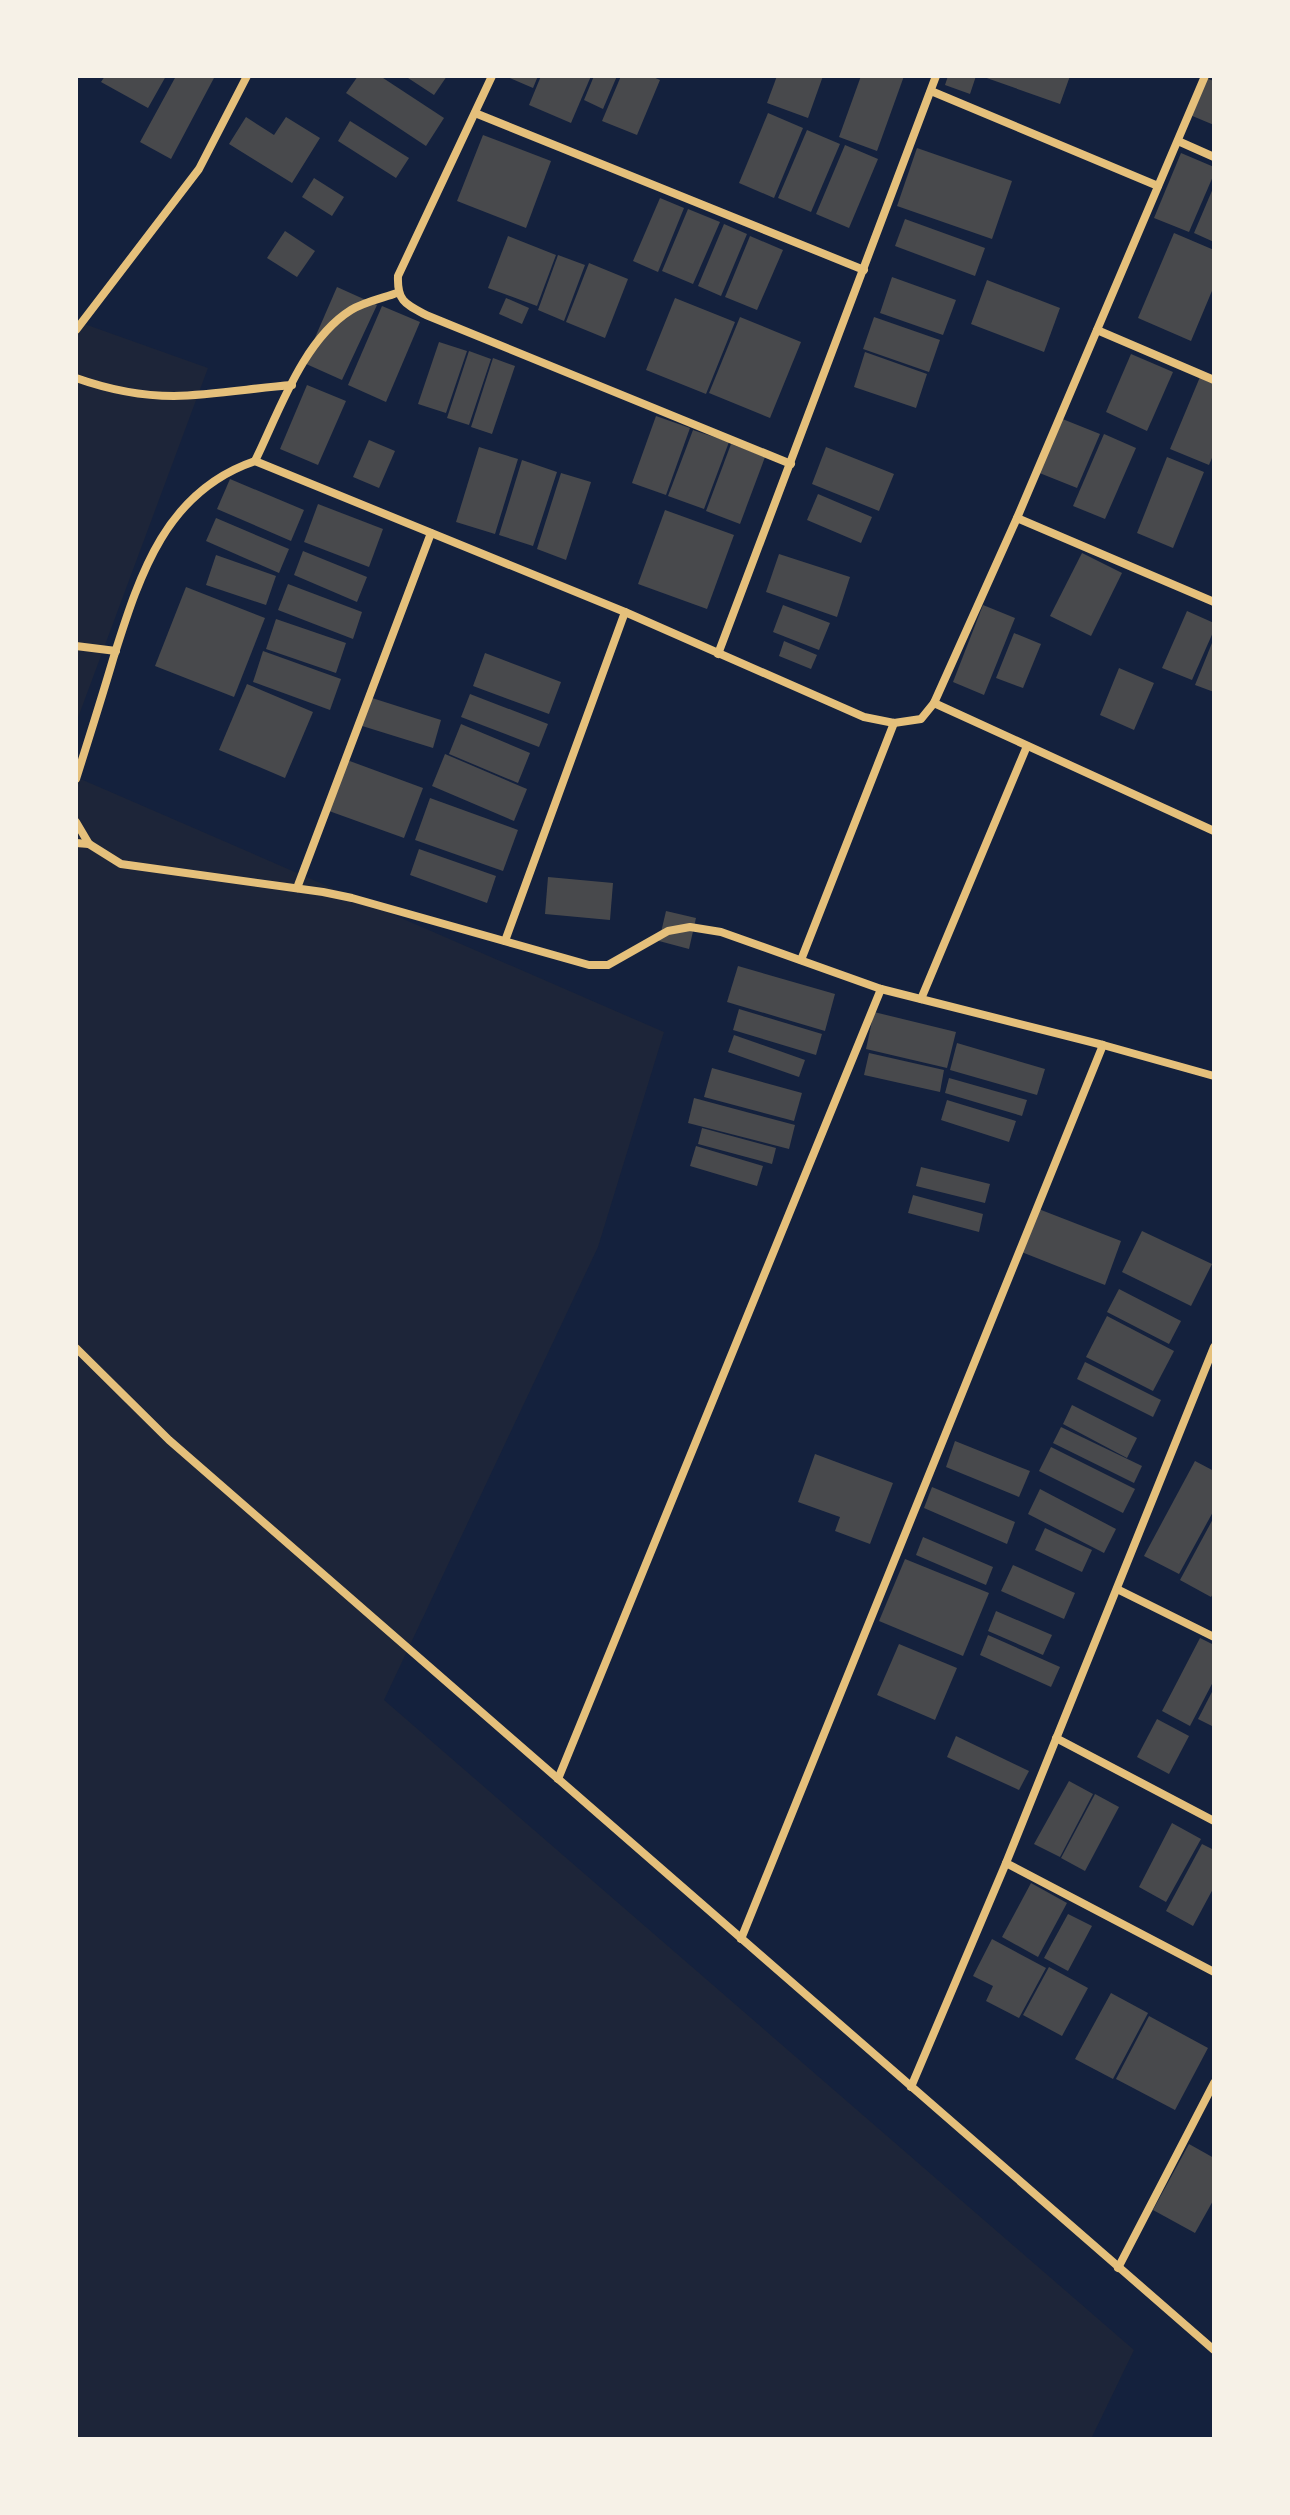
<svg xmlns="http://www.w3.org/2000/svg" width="1290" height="2515" viewBox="0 0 1290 2515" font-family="Montserrat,sans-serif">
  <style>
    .green { fill: #1d2539 }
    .building { fill: #48494c }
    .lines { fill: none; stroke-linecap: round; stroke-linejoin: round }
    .minor { stroke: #e5c07b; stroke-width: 8 }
  </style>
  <rect width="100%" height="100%" fill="#14213d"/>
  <g class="green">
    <polygon points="76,321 208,368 76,723"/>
    <polygon points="76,777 664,1032 598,1247 384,1700 1134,2350 1091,2439 76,2439"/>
  </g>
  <g class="building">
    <polygon points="105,76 166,76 148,108 101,82"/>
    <polygon points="176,76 215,76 171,159 140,142"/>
    <polygon points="358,76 380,76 444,118 426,146 346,93"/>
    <polygon points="405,76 447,76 434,95"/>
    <polygon points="505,76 538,76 533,88"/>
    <polygon points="541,76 591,76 571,123 529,105"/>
    <polygon points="594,76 617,76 603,109 584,100"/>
    <polygon points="621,76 651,76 660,80 637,135 602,121"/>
    <polygon points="777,76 823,76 808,118 767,103"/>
    <polygon points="861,76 904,76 877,151 839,137"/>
    <polygon points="948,76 976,76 970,94 945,85"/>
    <polygon points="981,76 1070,76 1060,104"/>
    <polygon points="1205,78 1214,81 1214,125 1190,115"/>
    <polygon points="768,113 803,128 774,198 739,183"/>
    <polygon points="246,117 274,135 286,117 320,138 292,183 229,144"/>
    <polygon points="350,121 409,158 396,178 338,141"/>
    <polygon points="807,130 840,144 811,212 778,198"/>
    <polygon points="483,135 551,161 526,228 457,201"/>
    <polygon points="845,145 878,159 849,228 816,214"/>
    <polygon points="917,148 1012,181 992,239 897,206"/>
    <polygon points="1181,153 1214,167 1214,174 1189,232 1154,218"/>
    <polygon points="314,178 344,197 332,216 302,197"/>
    <polygon points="1214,186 1214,242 1194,233"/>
    <polygon points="660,198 684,208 658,272 633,261"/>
    <polygon points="688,209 720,222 693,284 662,271"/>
    <polygon points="905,219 985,248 975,276 895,246"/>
    <polygon points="724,224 747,234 721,296 698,286"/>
    <polygon points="285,231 315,251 297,277 267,258"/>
    <polygon points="1174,233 1214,250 1214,286 1191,341 1138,318"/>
    <polygon points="508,236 556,255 537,306 488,288"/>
    <polygon points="750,236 783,250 757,310 725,297"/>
    <polygon points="558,255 585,265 564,321 538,310"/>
    <polygon points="589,263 628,279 605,338 566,322"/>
    <polygon points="892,277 956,300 943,335 880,313"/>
    <polygon points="987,280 1060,308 1044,352 971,324"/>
    <polygon points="337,287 377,305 342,380 304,363"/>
    <polygon points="506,298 529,308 522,324 499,314"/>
    <polygon points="675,298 735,322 706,394 646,370"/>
    <polygon points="382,306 420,322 386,402 348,385"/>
    <polygon points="740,317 801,342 770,418 709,393"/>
    <polygon points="874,317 940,340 929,372 863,349"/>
    <polygon points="439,342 467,351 446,413 418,404"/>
    <polygon points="469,351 491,359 469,425 447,418"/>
    <polygon points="865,352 927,374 916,408 854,387"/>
    <polygon points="1131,354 1173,372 1147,431 1106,412"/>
    <polygon points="493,358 515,366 492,434 471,427"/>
    <polygon points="1200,377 1214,382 1214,453 1209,465 1170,449"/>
    <polygon points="307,385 346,401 318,465 280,449"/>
    <polygon points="656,416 690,428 666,495 632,483"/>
    <polygon points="1060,418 1100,434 1077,488 1037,472"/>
    <polygon points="693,430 729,442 704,509 668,496"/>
    <polygon points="1104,434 1136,448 1105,519 1073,506"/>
    <polygon points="369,440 395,451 379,488 353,477"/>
    <polygon points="731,444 765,457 740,524 706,511"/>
    <polygon points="479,447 518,459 495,534 456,522"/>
    <polygon points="826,447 894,474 879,511 812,484"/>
    <polygon points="1167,457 1204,472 1173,548 1137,533"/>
    <polygon points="522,460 557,472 533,546 499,535"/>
    <polygon points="561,473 591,482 566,560 537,549"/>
    <polygon points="230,479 304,510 291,541 217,509"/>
    <polygon points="818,494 872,517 861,543 807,520"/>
    <polygon points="318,504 383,529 369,567 304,542"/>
    <polygon points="665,510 734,535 707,609 638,584"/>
    <polygon points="216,518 289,549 279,573 206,541"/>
    <polygon points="303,551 367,577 357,602 294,575"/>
    <polygon points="1082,553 1122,573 1091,636 1050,616"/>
    <polygon points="779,554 850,577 837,617 766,592"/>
    <polygon points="216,555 276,576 266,605 206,585"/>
    <polygon points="288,584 362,612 353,639 278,610"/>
    <polygon points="186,587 265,618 234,697 155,666"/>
    <polygon points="783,605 830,623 819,650 773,632"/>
    <polygon points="983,605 1015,618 984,695 953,682"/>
    <polygon points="1187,611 1214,623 1214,630 1192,680 1162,668"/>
    <polygon points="276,619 346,643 336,673 266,649"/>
    <polygon points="1014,633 1041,644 1023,688 996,678"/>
    <polygon points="1214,638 1214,692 1195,685"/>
    <polygon points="784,641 817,655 811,669 779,656"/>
    <polygon points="263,651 341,679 330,710 253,682"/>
    <polygon points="485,653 561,682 549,714 473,686"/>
    <polygon points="1119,668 1154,683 1134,730 1100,715"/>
    <polygon points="247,684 313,712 285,778 219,750"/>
    <polygon points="470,694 548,724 539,747 461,717"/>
    <polygon points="369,697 441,720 433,748 359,725"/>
    <polygon points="461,724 530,753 518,783 449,754"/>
    <polygon points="445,754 527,789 514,821 432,786"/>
    <polygon points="347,760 423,788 404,838 329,811"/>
    <polygon points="430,798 518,830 503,871 415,840"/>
    <polygon points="419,849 496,876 487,903 410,875"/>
    <polygon points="548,877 613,883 610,920 545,914"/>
    <polygon points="666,911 696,918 689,949 659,941"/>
    <polygon points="738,966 835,994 825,1031 727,1002"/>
    <polygon points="739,1009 822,1034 816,1055 733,1030"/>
    <polygon points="874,1012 956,1032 947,1068 866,1049"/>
    <polygon points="734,1035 805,1060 799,1077 728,1052"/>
    <polygon points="957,1043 1045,1069 1037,1095 950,1070"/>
    <polygon points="869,1053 944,1070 940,1092 864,1075"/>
    <polygon points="712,1068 802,1093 794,1121 704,1097"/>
    <polygon points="949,1078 1027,1100 1022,1116 945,1093"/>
    <polygon points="694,1098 795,1125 789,1149 688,1123"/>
    <polygon points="947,1100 1016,1121 1009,1142 941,1120"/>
    <polygon points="702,1128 776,1148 772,1164 698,1144"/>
    <polygon points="696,1146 763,1166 757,1186 690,1166"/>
    <polygon points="921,1167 990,1184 985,1203 916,1186"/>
    <polygon points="913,1195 983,1214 979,1232 908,1213"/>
    <polygon points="1036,1208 1121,1241 1105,1285 1019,1251"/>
    <polygon points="1142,1231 1212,1264 1191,1306 1122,1272"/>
    <polygon points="1119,1289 1181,1321 1169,1344 1107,1312"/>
    <polygon points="1107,1316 1174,1351 1153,1391 1086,1357"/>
    <polygon points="1085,1362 1161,1400 1153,1417 1077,1379"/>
    <polygon points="1072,1405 1137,1438 1127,1458 1063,1424"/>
    <polygon points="1061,1427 1142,1466 1134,1483 1053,1443"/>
    <polygon points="955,1441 1030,1471 1019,1497 946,1467"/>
    <polygon points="1051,1447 1135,1489 1123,1513 1039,1471"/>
    <polygon points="815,1454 893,1483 870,1544 835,1531 840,1517 798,1502"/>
    <polygon points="1195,1461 1214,1471 1214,1510 1179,1574 1144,1556"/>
    <polygon points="932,1487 1015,1522 1007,1544 924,1508"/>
    <polygon points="1040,1489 1116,1529 1104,1553 1028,1514"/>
    <polygon points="1214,1517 1214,1592 1211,1597 1180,1580"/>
    <polygon points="1045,1528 1092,1550 1082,1572 1035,1550"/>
    <polygon points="923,1537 993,1567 986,1585 916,1555"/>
    <polygon points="905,1559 989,1593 963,1656 879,1621"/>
    <polygon points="1013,1565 1075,1593 1064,1619 1001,1591"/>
    <polygon points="996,1611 1052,1635 1043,1655 988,1631"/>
    <polygon points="988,1635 1060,1667 1051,1687 980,1655"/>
    <polygon points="1200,1638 1214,1645 1214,1680 1190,1726 1162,1711"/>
    <polygon points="899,1644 957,1668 935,1720 877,1695"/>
    <polygon points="1214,1688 1214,1727 1198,1719"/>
    <polygon points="1157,1719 1189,1736 1169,1774 1137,1757"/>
    <polygon points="956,1736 1029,1771 1019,1790 947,1757"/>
    <polygon points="1069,1781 1093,1794 1060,1857 1034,1844"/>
    <polygon points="1095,1794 1119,1807 1085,1871 1061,1858"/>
    <polygon points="1172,1823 1201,1839 1166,1902 1139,1887"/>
    <polygon points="1202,1844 1214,1850 1214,1887 1193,1926 1166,1911"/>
    <polygon points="1031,1883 1067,1903 1038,1957 1002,1937"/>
    <polygon points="1068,1914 1092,1926 1068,1971 1044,1958"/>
    <polygon points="992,1939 1046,1968 1019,2018 986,2001 993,1986 973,1976"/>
    <polygon points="1049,1967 1088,1988 1062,2036 1023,2015"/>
    <polygon points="1111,1993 1148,2013 1113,2079 1075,2059"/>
    <polygon points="1149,2016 1208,2048 1175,2110 1116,2079"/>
    <polygon points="1189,2144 1214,2158 1214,2199 1195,2233 1153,2210"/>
  </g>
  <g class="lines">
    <g class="minor">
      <path d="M492,76L398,276C397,301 405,304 426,315L791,464"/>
      <polyline points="931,91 1158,186"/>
      <polyline points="475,113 864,270"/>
      <polyline points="1178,141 1214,157"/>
      <polyline points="76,330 199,169 247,76"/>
      <polyline points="1097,330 1214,380"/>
      <path d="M76,378C107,389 141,396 174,396C213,395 254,388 292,385"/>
      <path d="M255,461C279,412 303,340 351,310C364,302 383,298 397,293"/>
      <polyline points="1017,518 1214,602"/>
      <polyline points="76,646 116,651"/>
      <polyline points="718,654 936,76"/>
      <polyline points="934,703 1214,831"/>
      <path d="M76,779C89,738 102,697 114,656C140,574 166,491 255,461L625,612L864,717L894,723L921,719L934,703L1017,518L1205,76"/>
      <polyline points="76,822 89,844 121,864 323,892 352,898 589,965 608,965 668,931 690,927 721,932 881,989 1103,1045 1214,1076"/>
      <polyline points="76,843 89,844"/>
      <polyline points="297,888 431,533"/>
      <polyline points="505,941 625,612"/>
      <polyline points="801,960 894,723"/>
      <polyline points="921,999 1027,746"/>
      <polyline points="76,1348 169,1440 1214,2350"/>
      <polyline points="1117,1589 1214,1637"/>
      <polyline points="1056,1738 1214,1821"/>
      <polyline points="558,1779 881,989"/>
      <polyline points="1006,1863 1214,1972"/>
      <polyline points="741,1939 1103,1045"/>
      <polyline points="911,2087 1006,1863 1214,1347"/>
      <polyline points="1118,2268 1214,2083"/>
    </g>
  </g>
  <rect width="1290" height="2515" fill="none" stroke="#f6f1e7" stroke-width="156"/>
</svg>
